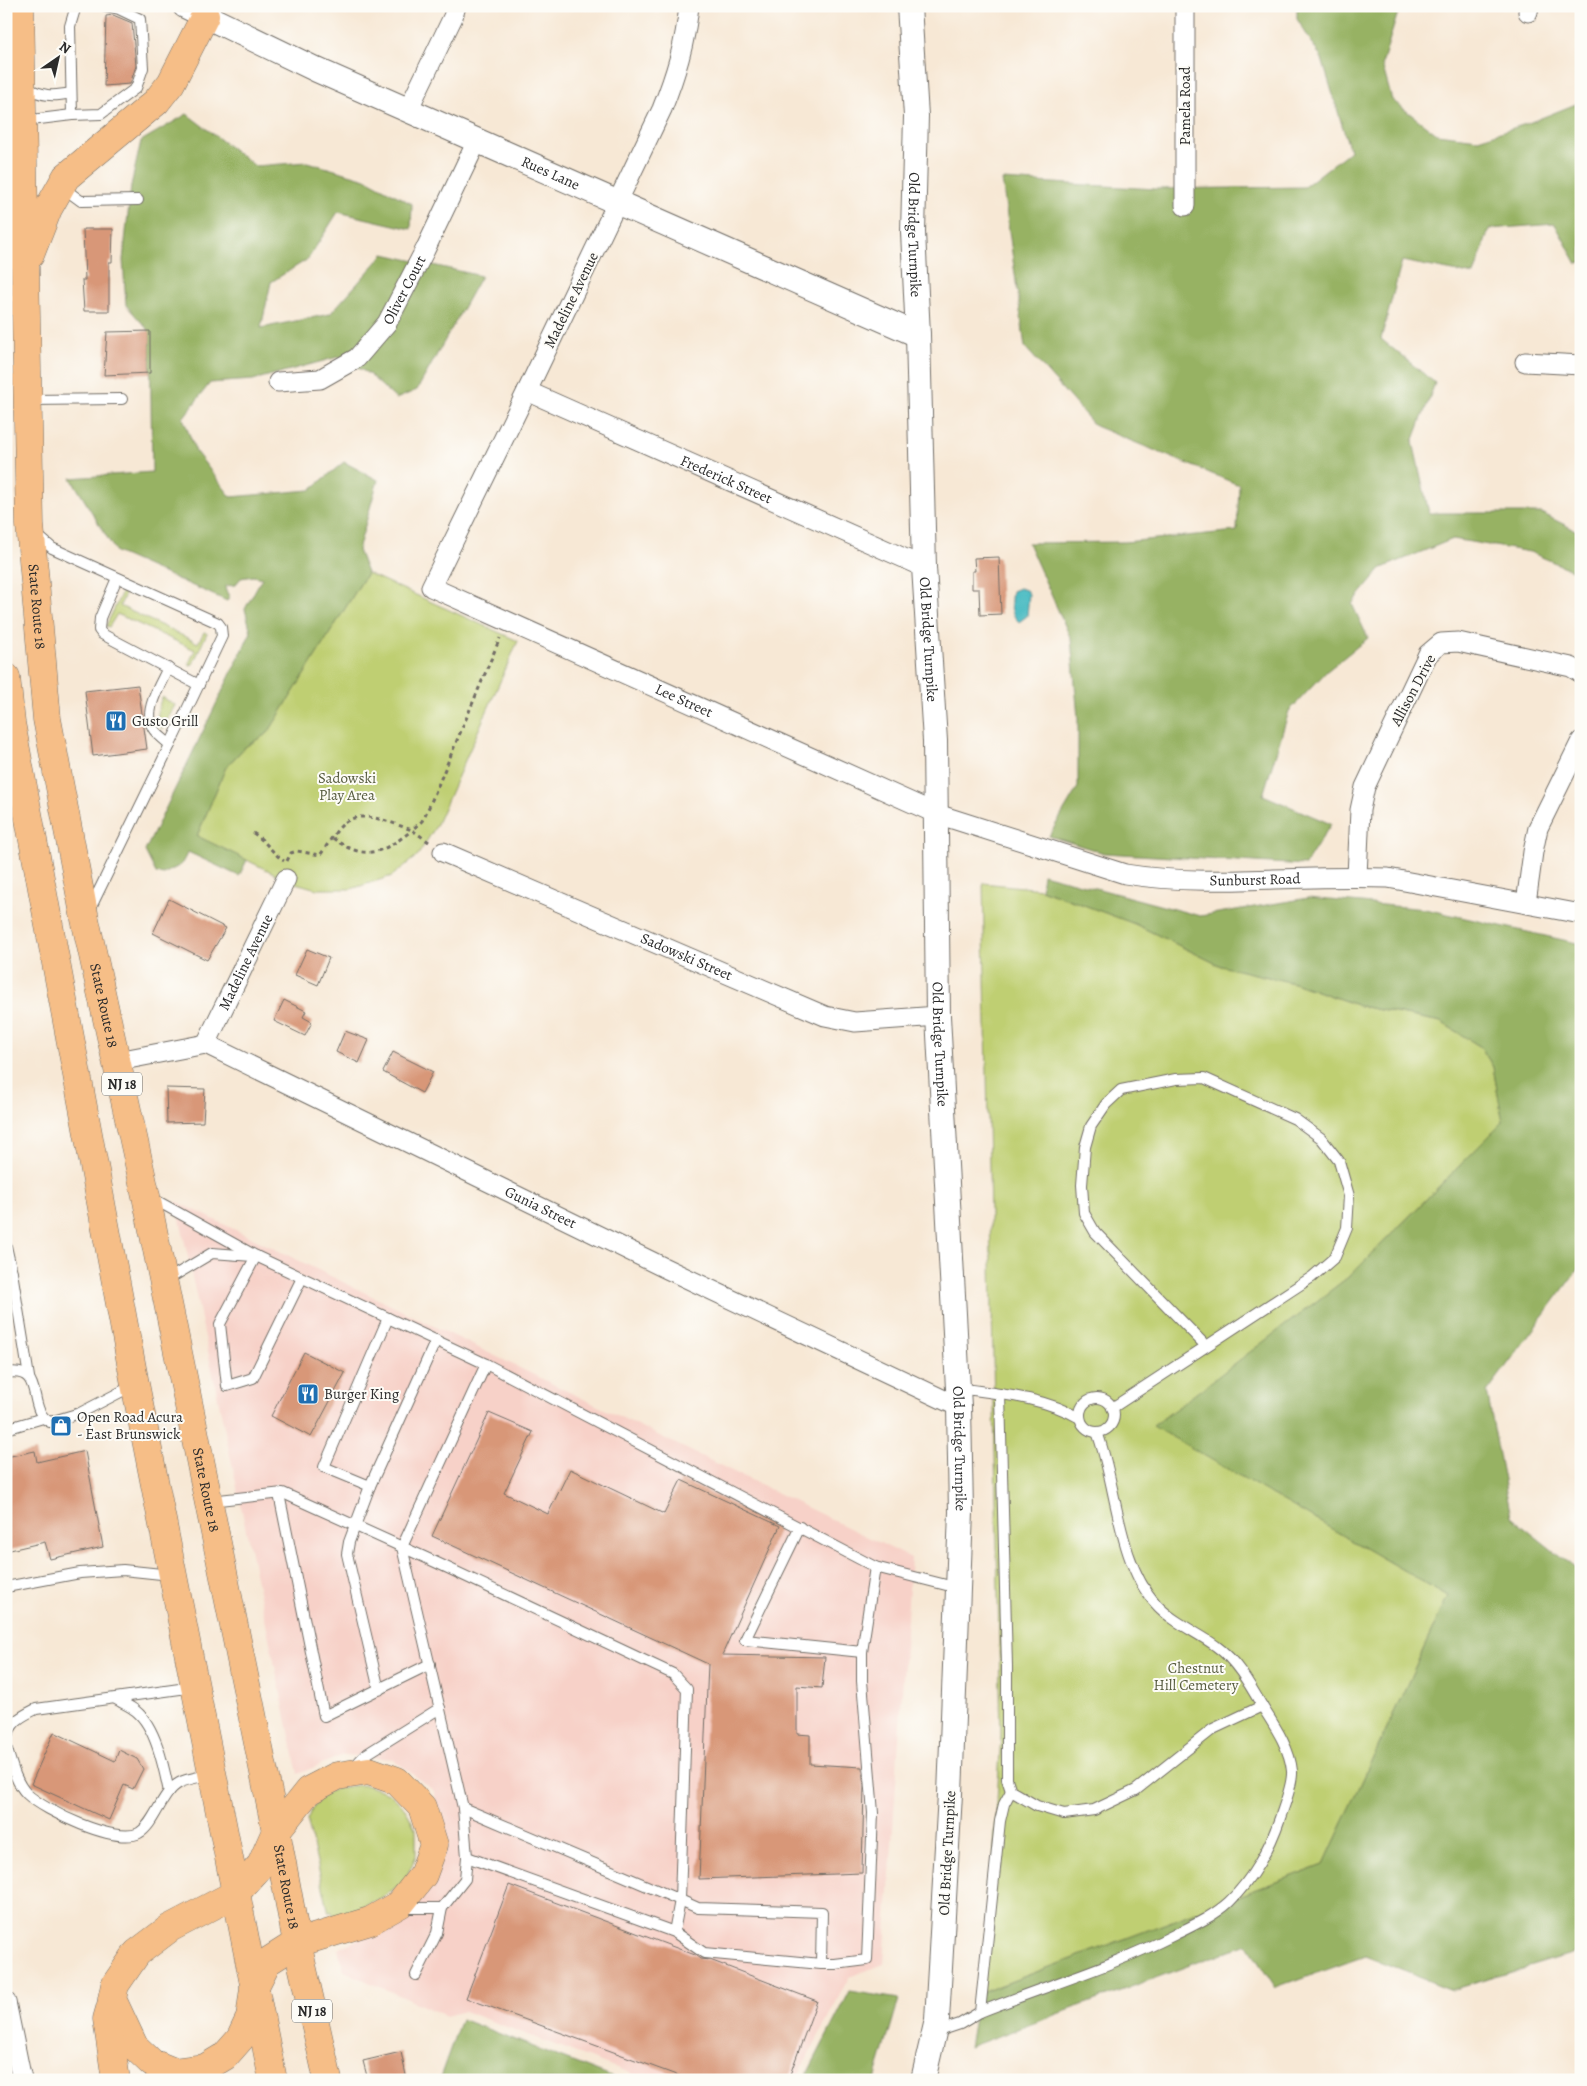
<svg xmlns="http://www.w3.org/2000/svg" width="1587" height="2086" viewBox="0 0 1587 2086" font-family="Alegreya,serif">
  <style>
    .built { fill: #f7d1c8 }
    .green { fill: #bfcf72; stroke: #757d4e }
    .forest { fill: #97b264; stroke: #616e48 }
    .water { fill: #4fbdc4; stroke: #3d7478 }
    .building { fill: #d89778 }
    .lines { fill: none; stroke-linecap: round; stroke-linejoin: round }
    .service-casing { stroke: #726d66; stroke-width: 12 }
    .minor-casing { stroke: #726d66; stroke-width: 21 }
    .tertiary-casing { stroke: #726d66; stroke-width: 26 }
    .trunk-casing { stroke: #726d66; stroke-width: 29 }
    .path { stroke: #726d66; stroke-width: 3; stroke-dasharray: 4 4; stroke-linecap: butt }
    .service { stroke: #fff; stroke-width: 10 }
    .minor { stroke: #fff; stroke-width: 19 }
    .tertiary { stroke: #fff; stroke-width: 24 }
    .trunk { stroke: #f6be87; stroke-width: 28 }
    .labels { text-anchor: middle; stroke-width: 4; stroke-linejoin: round; paint-order: stroke }
    .shield { fill: #fdfcf7; stroke: #6a6a68; stroke-width: 1 }
    .shield-label { font-size: 14px; font-weight: bold; fill: #2b2b2b }
    .street-label { font-size: 15px; fill: #2b2b2b; stroke: #fdfcf7 }
    .poi-label { font-size: 15px; fill: #2b2b2b; stroke: #fdfcf7; text-anchor: start }
    .park-label { font-size: 15px; fill: #575c40; stroke: #fdfcf7 }
  </style>
  <rect width="100%" height="100%" fill="#fdfcf7"/>
  <filter id="ink" filterUnits="userSpaceOnUse"><feTurbulence type="fractalNoise" baseFrequency=".02" numOctaves="2"/><feDisplacementMap in="SourceGraphic" scale="10" xChannelSelector="R" yChannelSelector="G"/><feConvolveMatrix kernelMatrix="1 2 1 2 8 2 1 2 1" color-interpolation-filters="sRGB"/></filter>
  <filter id="wash" filterUnits="userSpaceOnUse"><feTurbulence type="fractalNoise" baseFrequency=".0096" numOctaves="4" result="noise"/><feDisplacementMap in="SourceGraphic" scale="20" xChannelSelector="R" yChannelSelector="G"/><feGaussianBlur stdDeviation="1.12" result="paint"/><feColorMatrix in="noise" values="0 0 0 0 0 0 0 0 0 0 0 0 0 0 0 0 0 1.4 0 .05"/><feComposite in="paint" operator="in"/></filter>
  <g filter="url(#wash)">
    <rect width="100%" height="100%" fill="#f7e8d5"/>
    <polygon class="built" points="176,1201 911,1558 884,1964 849,1977 796,2080 649,2080 464,2011 446,2016 344,1971 338,1949 383,1927 445,1849 434,1791 393,1759 343,1755 298,1774"/>
    <g class="green">
      <polygon points="367,573 518,641 436,826 418,855 392,876 351,889 317,889 292,882 197,836 226,767 245,747 268,733"/>
      <polygon points="122,592 125,594 120,606 198,643 204,632 207,633 193,664 190,665 189,663 195,650 117,614 109,627 106,626"/>
      <path d="M162,697L175,705L162,729C155,720 158,707 162,697Z"/>
      <polygon points="983,883 1041,889 1135,924 1221,966 1294,983 1360,1006 1441,1022 1481,1047 1493,1067 1503,1122 1351,1275 1154,1426 1448,1596 1324,1864 978,1994 990,1918 1001,1735"/>
      <path d="M365,1785L389,1793L405,1808L416,1830V1856L404,1882L381,1898L335,1919L331,1911L329,1913L307,1819C323,1789 334,1787 365,1785Z"/>
    </g>
    <g class="forest">
      <polygon points="1297,6 1400,6 1382,64 1392,100 1437,134 1478,139 1526,124 1581,102 1581,262 1577,264 1555,224 1489,229 1474,275 1402,261 1381,339 1435,383 1413,442 1429,513 1541,513 1581,533 1581,574 1530,552 1453,539 1382,568 1352,604 1368,638 1327,671 1289,711 1263,795 1331,824 1305,865 1104,853 1049,836 1078,787 1078,718 1071,639 1028,543 1125,542 1237,531 1239,485 1095,426 1025,347 1002,180 1156,189 1304,187 1350,151 1322,59 1297,19"/>
      <polygon points="187,114 255,166 307,162 366,179 412,204 411,229 338,212 308,259 271,282 261,328 330,314 384,254 481,276 417,390 396,399 369,374 338,357 253,380 210,383 183,418 196,452 231,497 310,490 344,462 378,480 358,550 367,573 268,733 245,747 226,767 197,836 247,860 239,876 188,852 181,865 163,874 156,873 145,851 251,632 245,609 262,578 253,576 241,578 235,585 226,586 225,589 229,596 227,601 116,552 71,478 152,472 150,332 126,305 123,260 131,186 141,141"/>
      <polygon points="1043,874 1200,916 1308,898 1425,909 1581,944 1581,1265 1487,1392 1511,1517 1581,1573 1581,1951 1452,1990 1365,1956 1276,1988 1247,1944 969,2047 978,1994 1324,1864 1448,1596 1153,1426 1351,1275 1503,1122 1493,1067 1481,1047 1441,1022 1360,1006 1294,983 1221,966 1135,924 1041,889"/>
      <polygon points="850,1991 899,1999 875,2080 804,2080"/>
      <polygon points="461,2019 619,2080 439,2080"/>
    </g>
    <path class="water" d="M1019,588L1026,590L1029,594L1027,616L1019,622C1010,614 1010,603 1012,591Z"/>
    <g id="blocks">
      <g class="building">
        <polygon points="113,15 132,23 136,66 130,84 104,86 106,16"/>
        <polygon points="83,229 113,229 112,262 109,262 109,311 84,311 82,280 85,280"/>
        <polygon points="150,331 150,373 104,375 107,332"/>
        <polygon points="999,557 1001,614 980,615 979,589 972,589 972,571 975,571 974,558"/>
        <polygon points="138,685 147,749 93,756 85,691"/>
        <polygon points="169,899 226,928 207,960 153,933"/>
        <polygon points="307,949 329,958 318,985 295,975"/>
        <polygon points="284,1000 306,1011 303,1017 312,1022 305,1036 274,1021"/>
        <polygon points="345,1031 369,1040 359,1063 336,1052"/>
        <polygon points="393,1052 433,1072 422,1093 383,1072"/>
        <polygon points="166,1088 205,1089 203,1122 167,1123"/>
        <polygon points="304,1352 345,1373 311,1437 271,1416"/>
        <polygon points="489,1413 533,1432 504,1493 548,1514 570,1469 664,1514 681,1480 780,1526 722,1655 825,1657 822,1688 797,1686 797,1734 810,1735 810,1764 862,1767 864,1787 862,1873 699,1879 708,1664 432,1536"/>
        <polygon points="35,1451 37,1462 85,1451 103,1547 50,1559 45,1542 6,1551 6,1457"/>
        <polygon points="54,1732 115,1761 119,1750 137,1759 143,1769 133,1789 124,1785 109,1820 31,1784"/>
        <polygon points="509,1885 695,1955 700,1959 710,1960 817,2001 788,2080 690,2080 466,1998"/>
        <polygon points="401,2052 407,2080 368,2080 363,2061"/>
      </g>
    </g>
  </g>
  <g filter="url(#ink)">
    <use href="#blocks" fill-opacity="0" stroke="#726d66" stroke-width="1"/>
    <g class="lines">
      <g class="service-casing">
        <g id="service">
          <polyline points="76,6 70,26 72,115 101,114 136,88 143,68 140,19 119,9 106,6"/>
          <path d="M24,87C43,96 51,97 71,93"/>
          <polyline points="23,121 72,115"/>
          <polyline points="62,187 81,201 138,200"/>
          <polyline points="30,400 122,399"/>
          <path d="M36,534L52,548L218,623L221,627L222,636L170,745C165,740 159,736 155,731C141,714 160,685 168,668"/>
          <polyline points="117,578 100,618 99,630 102,634 199,685"/>
          <polyline points="90,909 170,745"/>
          <polyline points="150,1197 256,1256 486,1364 875,1567"/>
          <polyline points="6,1246 12,1272"/>
          <polyline points="256,1256 220,1324 227,1386 253,1378 302,1278"/>
          <polyline points="6,1267 12,1272 29,1377"/>
          <polyline points="165,1281 212,1253 253,1256"/>
          <path d="M6,1373C47,1366 25,1410 50,1422L80,1413L134,1385"/>
          <path d="M958,1388C1000,1394 1042,1397 1080,1418"/>
          <path d="M1000,1394L1007,1666V1779L1011,1791L1037,1806L1064,1814L1094,1810L1136,1790L1213,1729L1262,1706C1250,1685 1236,1660 1216,1646C1197,1632 1172,1622 1156,1604C1117,1561 1117,1485 1097,1432"/>
          <circle cx="1097" cy="1415" r="17"/>
          <polyline points="1112,1408 1312,1277 1335,1257 1347,1228 1349,1196 1339,1161 1321,1138 1295,1119 1204,1078 1176,1079 1121,1090 1106,1104 1091,1126 1085,1147 1082,1185 1084,1213 1095,1232 1206,1346"/>
          <polyline points="6,1429 43,1418"/>
          <polyline points="370,1486 324,1467 388,1318"/>
          <polyline points="279,1494 324,1716 430,1664"/>
          <polyline points="210,1501 283,1493 433,1561 673,1674 687,1689 680,1900 463,1808 402,1547 486,1364"/>
          <polyline points="800,1527 745,1640 862,1652"/>
          <polyline points="6,1587 80,1573 123,1570 171,1575"/>
          <polyline points="379,1690 347,1554 349,1542 370,1486 436,1340"/>
          <path d="M116,1699C122,1703 130,1706 136,1711C156,1727 164,1768 169,1792"/>
          <path d="M6,1740C11,1721 20,1717 36,1709L194,1687"/>
          <path d="M6,1746C11,1762 15,1782 27,1794C45,1811 116,1845 139,1833C155,1824 161,1793 179,1783C188,1778 202,1777 212,1774"/>
          <polyline points="353,1768 365,1755 440,1708"/>
          <polyline points="467,1857 674,1932"/>
          <polyline points="401,1908 442,1908 465,1879 467,1857 463,1808"/>
          <polyline points="821,1964 822,1912 698,1908 680,1900 674,1932 704,1953 821,1964 835,1964 867,1960 873,1813 862,1681 862,1652 875,1567 958,1588"/>
          <polyline points="416,1975 437,1933 442,1908"/>
          <path d="M980,2012C1045,1986 1111,1967 1174,1935C1192,1926 1214,1916 1229,1902C1252,1880 1270,1848 1280,1818C1284,1806 1293,1784 1292,1771C1290,1748 1274,1725 1262,1706"/>
          <polyline points="936,2032 960,2024 980,2012 1000,1821 1004,1804 1011,1791"/>
        </g>
      </g>
      <g class="minor-casing">
        <g id="minor">
          <path id="s1" d="M689,6C685,44 676,74 662,109L527,391L431,587L937,814L1125,874C1211,888 1300,874 1388,878L1581,914"/>
          <polyline points="1528,12 1529,6"/>
          <polyline points="408,110 453,17 456,6"/>
          <polyline points="1185,206 1185,6"/>
          <polyline points="1525,362 1581,365"/>
          <path id="s2" d="M278,382L320,379L357,358L387,323L425,250L477,141"/>
          <path id="s3" d="M527,391L924,567"/>
          <path id="s4" d="M443,852L825,1016L855,1022L938,1016"/>
          <polyline points="1357,876 1360,810 1365,787 1428,654 1441,643 1458,642 1571,667 1581,673"/>
          <polyline points="1526,903 1533,852 1538,828 1581,741"/>
          <path id="s5" d="M206,1044L286,879"/>
          <path id="s6" d="M118,1061L206,1044L667,1269L959,1407"/>
          <polyline points="6,2002 22,2080"/>
        </g>
      </g>
      <g class="tertiary-casing">
        <g id="tertiary">
          <path id="s7" d="M185,6L317,70L918,335"/>
          <path id="s8" d="M909,6L916,116L913,232L918,335L924,567L935,741L938,1016L959,1407L961,1512L950,1794L937,2020L923,2080"/>
        </g>
      </g>
      <g class="trunk-casing">
        <g id="trunk">
          <path id="s9" d="M20,6L30,525L47,719L85,919L146,1196L276,1831L297,1943L328,2080"/>
          <polyline points="30,255 48,209 66,177 156,102 171,83 205,16"/>
          <polyline points="6,677 11,723 135,1384 273,2080"/>
          <polygon points="369,1771 397,1781 422,1807 434,1845 423,1875 400,1904 370,1921 297,1943 267,1962 254,1988 250,2018 240,2039 225,2056 205,2068 174,2072 152,2063 134,2046 112,1999 115,1985 137,1953 170,1928 235,1894 261,1865 276,1831 308,1791 337,1776"/>
          <polyline points="111,2005 107,2019 116,2080"/>
        </g>
      </g>
      <g class="path">
        <path d="M253,833C266,841 272,853 284,861"/>
        <path d="M333,838C364,862 383,853 411,831"/>
        <polyline points="429,842 412,830 422,821 429,807 500,638"/>
        <path d="M287,861L291,853L297,851L320,855C328,845 336,828 347,821C365,810 394,824 412,830"/>
      </g>
      <use href="#service" class="service"/>
      <use href="#minor" class="minor"/>
      <use href="#tertiary" class="tertiary"/>
      <use href="#trunk" class="trunk"/>
    </g>
  </g>
  <defs>
    <g id="restaurant-square" transform="scale(1.125)"><rect x="-9" y="-9" width="18" height="18" rx="4" fill="#1f6fb2" stroke="#fdfcf7"/><path d="M-5-6h1v4h1v-4h1v4h1v-4h1v5L-1.5 .5V6h-2V.5L-5-1ZM5-6V6H3V1.5H1.5Q1.5-4 5-6Z" fill="#fff"/></g>
    <g id="shop-square" transform="scale(1.125)"><rect x="-9" y="-9" width="18" height="18" rx="4" fill="#1f6fb2" stroke="#fdfcf7"/><path d="M-5-2.5h2.3a2.7 3.5 0 0 1 5.4 0H5L5.5 6h-11ZM-1.5-2.5h3a1.5 2.3 0 0 0-3 0Z" fill="#fff"/></g>
  </defs>
  <g fill-rule="evenodd">
    <use href="#restaurant-square" x="116" y="721"/>
    <use href="#restaurant-square" x="308" y="1394"/>
    <use href="#shop-square" x="61" y="1426"/>
  </g>
  <g class="labels">
    <g class="shield">
      <rect x="102" y="1072.5" width="40" height="23" rx="4"/>
      <rect x="292" y="1999.5" width="40" height="23" rx="4"/>
    </g>
    <g class="shield-label">
      <text x="122" y="1089">NJ 18</text>
      <text x="312" y="2016">NJ 18</text>
    </g>
    <g class="street-label">
      <text transform="translate(1185 106) rotate(-90)" y="5">Pamela Road</text>
      <text dy="5" stroke="none"><textPath href="#s7" startOffset="402">Rues Lane</textPath></text>
      <text dy="5" stroke="none"><textPath href="#s8" startOffset="229">Old Bridge Turnpike</textPath></text>
      <text dy="5" stroke="none"><textPath href="#s2" startOffset="168">Oliver Court</textPath></text>
      <text transform="translate(571 300) rotate(-64)" y="5">Madeline Avenue</text>
      <text dy="5" stroke="none"><textPath href="#s3" startOffset="218">Frederick Street</textPath></text>
      <text dy="5" stroke="none"><textPath href="#s9" startOffset="601">State Route 18</textPath></text>
      <text dy="5" stroke="none"><textPath href="#s8" startOffset="634">Old Bridge Turnpike</textPath></text>
      <text transform="translate(1413 690) rotate(-62)" y="5">Allison Drive</text>
      <text dy="5" stroke="none"><textPath href="#s1" startOffset="915">Lee Street</textPath></text>
      <text dy="5" stroke="none"><textPath href="#s1" startOffset="1520">Sunburst Road</textPath></text>
      <text dy="5" stroke="none"><textPath href="#s4" startOffset="265">Sadowski Street</textPath></text>
      <text dy="5" stroke="none"><textPath href="#s5" startOffset="91">Madeline Avenue</textPath></text>
      <text dy="5" stroke="none"><textPath href="#s9" startOffset="1006">State Route 18</textPath></text>
      <text dy="5" stroke="none"><textPath href="#s8" startOffset="1039">Old Bridge Turnpike</textPath></text>
      <text dy="5" stroke="none"><textPath href="#s6" startOffset="462">Gunia Street</textPath></text>
      <text dy="5" stroke="none"><textPath href="#s8" startOffset="1444">Old Bridge Turnpike</textPath></text>
      <text dy="5" stroke="none"><textPath href="#s9" startOffset="1501">State Route 18</textPath></text>
      <text transform="translate(947 1853) rotate(-87)" y="5">Old Bridge Turnpike</text>
      <text dy="5" stroke="none"><textPath href="#s9" startOffset="1906">State Route 18</textPath></text>
    </g>
    <g class="poi-label">
      <text x="132" y="726">Gusto Grill</text>
      <text x="324" y="1399">Burger King</text>
      <text x="77" y="1422">Open Road Acura<tspan x="77" dy="17">- East Brunswick</tspan></text>
    </g>
    <g class="park-label">
      <text x="347" y="783">Sadowski<tspan x="347" dy="17">Play Area</tspan></text>
      <text x="1196" y="1673">Chestnut<tspan x="1196" dy="17">Hill Cemetery</tspan></text>
    </g>
  </g>
  <rect width="1587" height="2086" fill="none" stroke="#fdfcf7" stroke-width="25"/>
  <g transform="translate(58 58) rotate(34)" stroke="#fdfcf7" stroke-width="4" paint-order="stroke">
  <path d="M0-4L9 19L0 12L-9 19Z" fill="#2b2b2b"/>
  <text y="-8" font-size="14" font-weight="bold" text-anchor="middle" fill="#2b2b2b">N</text>
  </g>
</svg>
